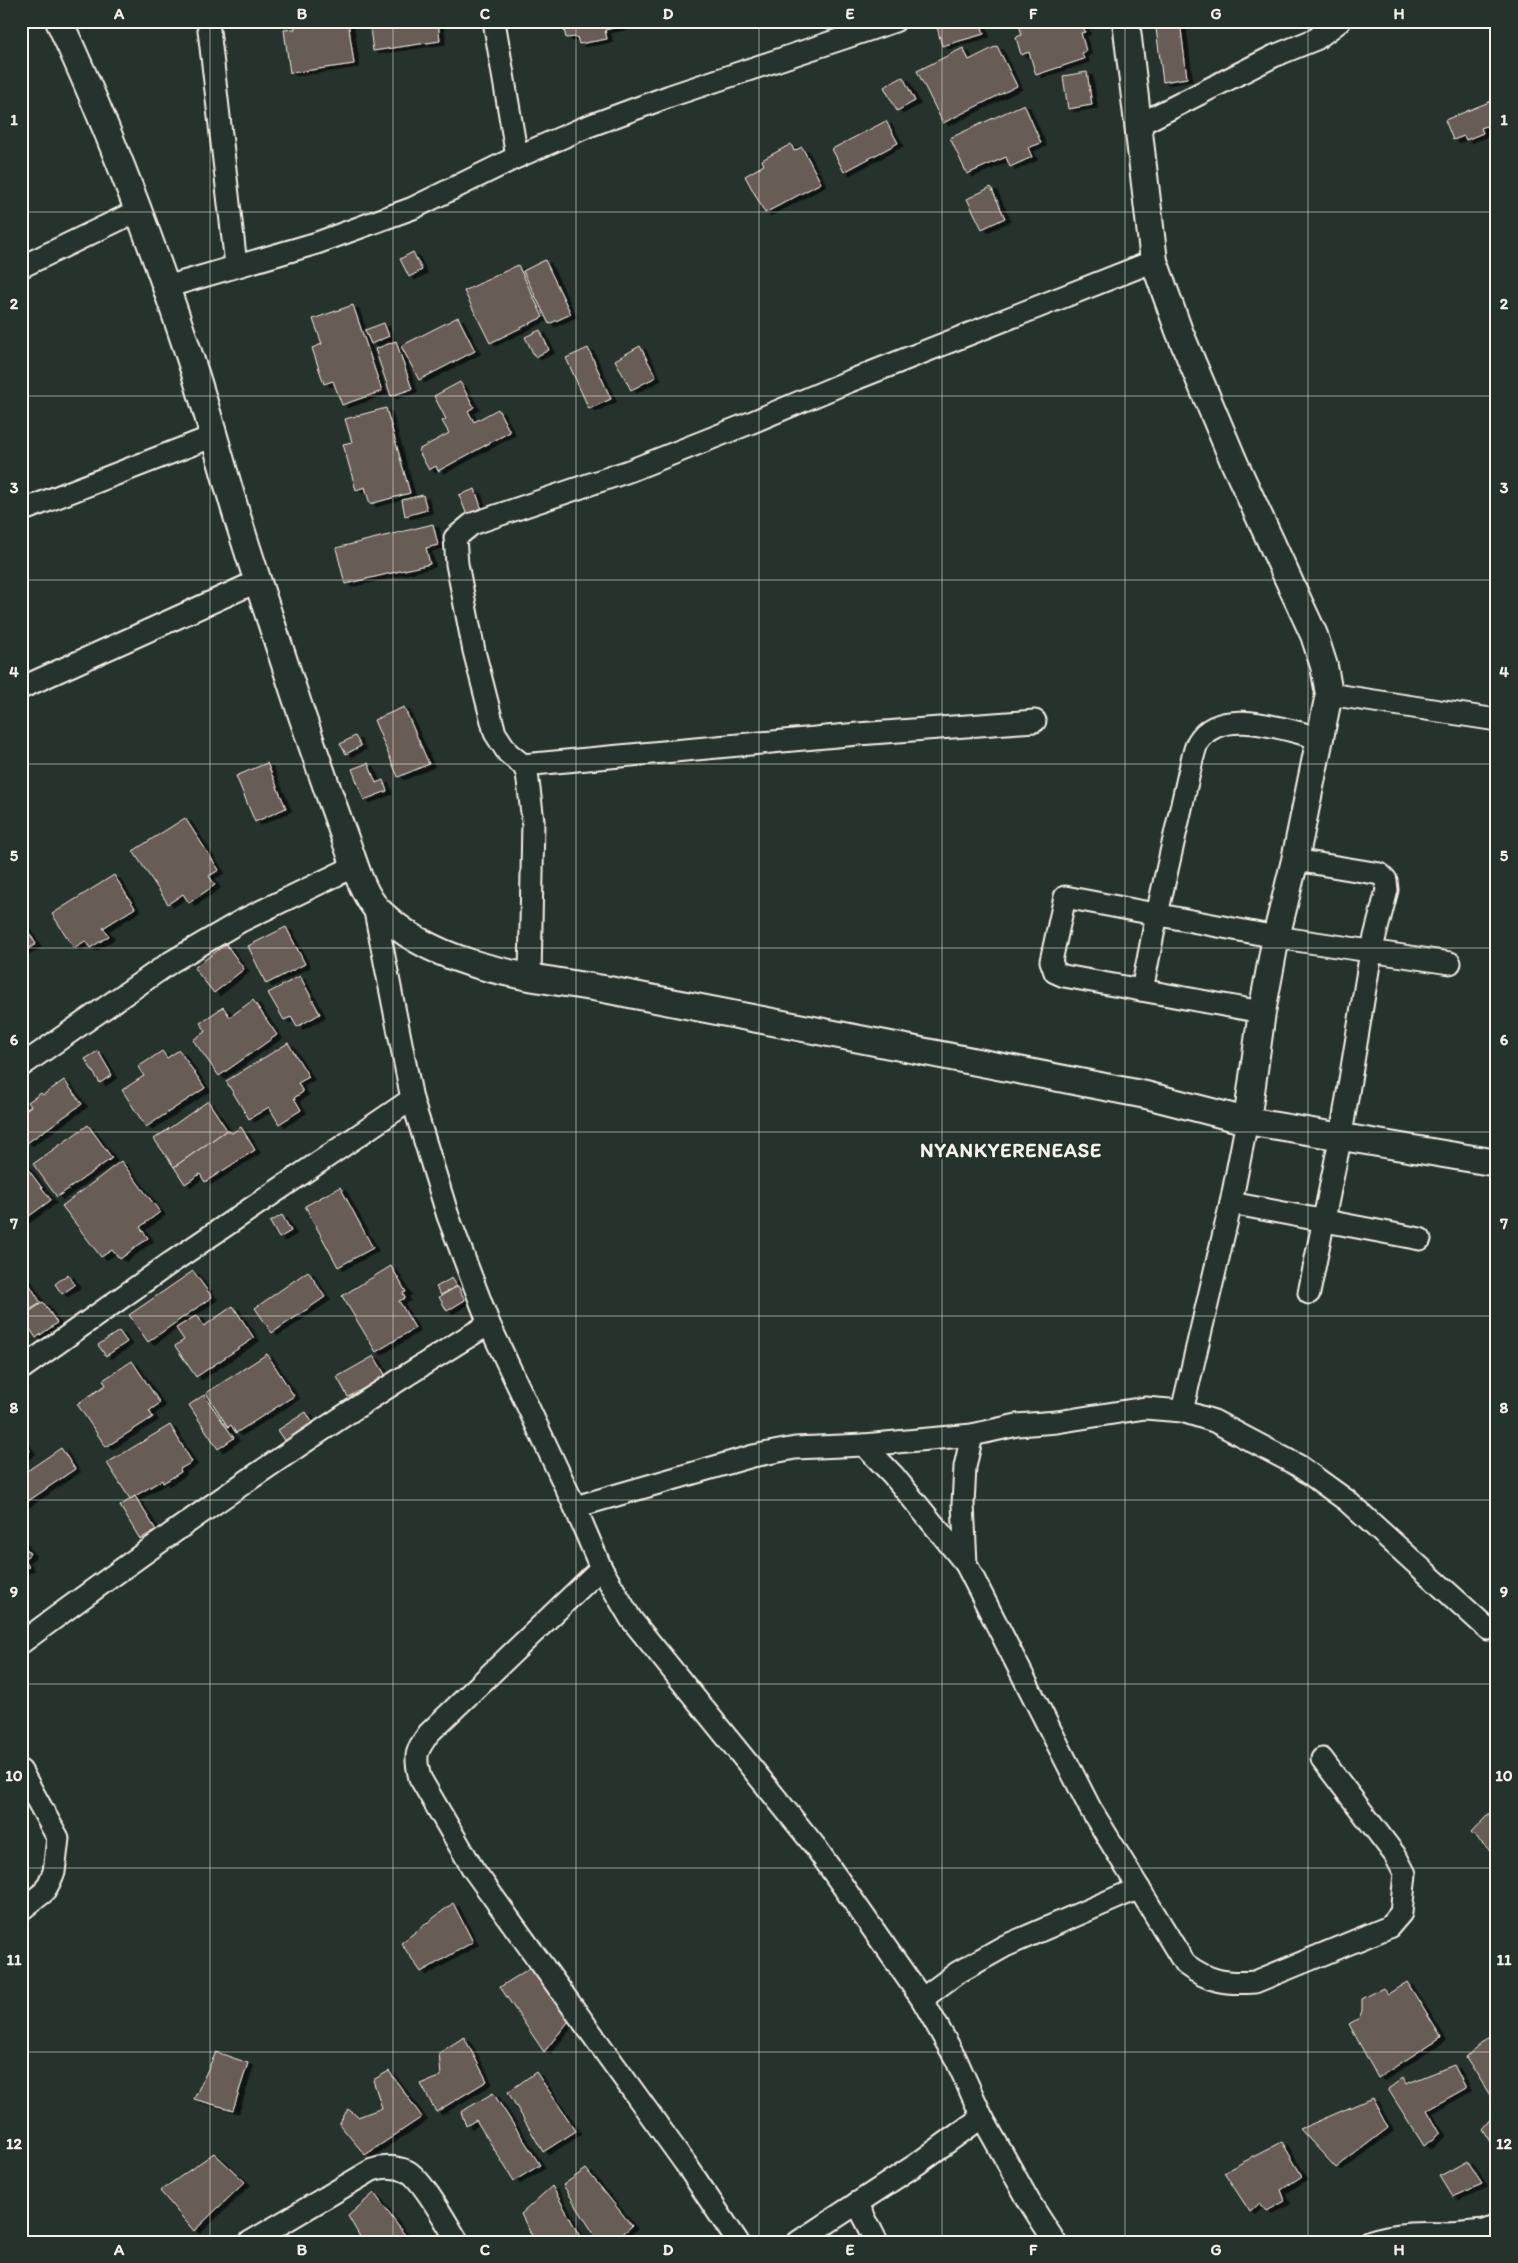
<svg xmlns="http://www.w3.org/2000/svg" width="1518" height="2263" viewBox="0 0 1518 2263" font-family="Itim,sans-serif">
  <style>
    .building { fill: #685c56; stroke: #f4f1e8; filter: url(#shadow) }
    .lines { fill: none; stroke-linecap: round; stroke-linejoin: round }
    .minor-casing { stroke: #f4f1e8; stroke-width: 25 }
    .tertiary-casing { stroke: #f4f1e8; stroke-width: 30 }
    .minor { stroke: #26332d; stroke-width: 21 }
    .tertiary { stroke: #26332d; stroke-width: 26 }
    .grid { fill: none; stroke: #f4f1e8; stroke-width: 1; stroke-opacity: 0.55 }
    .labels { text-anchor: middle; stroke-width: 4; stroke-linejoin: round; paint-order: stroke }
    .district-label { font-size: 20px; font-weight: bold; letter-spacing: 1px; fill: #f4f1e8; stroke: #26332d }
    .neatline { fill: none; stroke: #f4f1e8; stroke-width: 2 }
    .grid-label { font-size: 16px; text-anchor: middle; font-weight: bold; fill: #f4f1e8 }
  </style>
  <defs>
    <filter id="shadow"><feDropShadow dx="5.5" dy="3" stdDeviation="0" flood-color="#0009"/></filter>
  </defs>
  <rect width="100%" height="100%" fill="#26332d"/>
  <filter id="ink" filterUnits="userSpaceOnUse"><feTurbulence type="fractalNoise" baseFrequency=".02" numOctaves="2"/><feDisplacementMap in="SourceGraphic" scale="10" xChannelSelector="R" yChannelSelector="G"/><feConvolveMatrix kernelMatrix="1 2 1 2 8 2 1 2 1" color-interpolation-filters="sRGB"/></filter>
  <g filter="url(#ink)">
    <g class="building">
      <polygon points="294,21 335,21 335,23 348,21 354,64 290,73 284,30 295,29"/>
      <polygon points="369,21 438,21 440,41 373,51"/>
      <polygon points="562,21 626,21 626,25 605,30 607,39 579,44 577,37 566,38"/>
      <polygon points="943,21 980,21 984,34 942,46 936,23"/>
      <polygon points="1018,21 1082,21 1085,32 1081,33 1086,51 1082,53 1084,59 1036,75 1029,52 1021,55 1016,37 1022,35"/>
      <polygon points="1155,21 1180,21 1187,78 1163,82"/>
      <polygon points="997,46 1017,86 943,123 917,71 963,48 969,60"/>
      <polygon points="1087,72 1092,105 1068,109 1063,76"/>
      <polygon points="903,77 915,101 897,111 884,87"/>
      <polygon points="1494,100 1497,106 1497,122 1481,128 1483,133 1466,140 1464,136 1453,140 1445,120"/>
      <polygon points="1024,104 1041,143 1028,148 1032,157 1010,167 1006,157 967,174 950,138"/>
      <polygon points="886,121 898,143 844,172 832,149"/>
      <polygon points="791,144 794,151 802,147 821,183 765,213 745,176 764,165 762,160"/>
      <polygon points="991,187 1005,218 982,229 967,199"/>
      <polygon points="413,252 422,270 409,277 400,259"/>
      <polygon points="545,260 571,314 549,324 523,271"/>
      <polygon points="518,265 543,317 490,343 464,291"/>
      <polygon points="353,305 382,391 342,405 333,381 324,384 312,348 322,344 313,319"/>
      <polygon points="458,317 475,351 419,380 401,346"/>
      <polygon points="384,323 389,336 371,344 365,330"/>
      <polygon points="540,330 549,350 535,357 525,337"/>
      <polygon points="396,341 412,389 391,396 375,349"/>
      <polygon points="640,346 656,377 631,390 615,360"/>
      <polygon points="588,348 611,399 589,409 566,358"/>
      <polygon points="460,382 474,407 468,411 474,422 498,409 510,432 438,471 436,466 429,470 418,450 449,433 442,421 446,419 434,396"/>
      <polygon points="386,408 410,493 370,504 365,487 356,490 343,444 352,442 345,419"/>
      <polygon points="475,489 482,510 467,515 459,495"/>
      <polygon points="423,495 427,510 405,516 402,500"/>
      <polygon points="433,524 438,545 426,548 430,564 345,584 336,548"/>
      <polygon points="404,707 429,764 398,777 374,720"/>
      <polygon points="355,736 361,746 346,754 340,744"/>
      <polygon points="267,763 286,808 255,822 236,776"/>
      <polygon points="368,763 376,783 383,780 387,791 364,800 352,769"/>
      <polygon points="185,818 219,870 209,876 215,885 189,903 183,894 168,904 133,851"/>
      <polygon points="114,875 135,908 103,928 109,936 90,948 85,941 74,948 52,914"/>
      <polygon points="23,923 36,944 21,953 21,924"/>
      <polygon points="286,927 305,964 266,984 248,946"/>
      <polygon points="226,944 244,969 214,993 194,968"/>
      <polygon points="300,976 320,1014 297,1027 291,1017 284,1020 268,993"/>
      <polygon points="253,1000 277,1035 219,1076 193,1040 206,1031 200,1023 223,1007 230,1017"/>
      <polygon points="288,1043 309,1077 298,1083 303,1092 294,1098 301,1110 279,1124 269,1107 249,1119 226,1081"/>
      <polygon points="179,1050 205,1088 146,1127 122,1090 144,1076 138,1067 162,1051 167,1058"/>
      <polygon points="98,1051 112,1075 100,1083 85,1059"/>
      <polygon points="64,1080 82,1104 27,1143 21,1135 21,1113 31,1106 28,1102 41,1093 43,1095"/>
      <polygon points="208,1101 227,1130 174,1167 154,1139"/>
      <polygon points="88,1125 112,1158 57,1197 33,1164"/>
      <polygon points="241,1127 255,1150 205,1182 200,1174 185,1184 174,1167 227,1130 232,1133"/>
      <polygon points="121,1161 160,1212 140,1227 148,1238 120,1259 112,1250 101,1257 62,1206"/>
      <polygon points="24,1164 51,1200 21,1222 21,1166"/>
      <polygon points="340,1187 373,1248 338,1267 305,1206"/>
      <polygon points="282,1215 291,1231 279,1238 270,1222"/>
      <polygon points="391,1266 406,1292 403,1293 405,1298 399,1301 415,1328 376,1352 342,1296"/>
      <polygon points="21,1271 41,1303 21,1315"/>
      <polygon points="193,1271 212,1297 148,1342 129,1315"/>
      <polygon points="308,1271 325,1297 272,1333 255,1308"/>
      <polygon points="68,1274 75,1285 62,1294 55,1284"/>
      <polygon points="452,1278 457,1286 441,1295 436,1287"/>
      <polygon points="458,1286 465,1300 447,1311 439,1297"/>
      <polygon points="43,1302 57,1323 36,1338 22,1317"/>
      <polygon points="233,1306 254,1338 196,1377 175,1346 184,1340 176,1328 197,1315 204,1326"/>
      <polygon points="119,1331 127,1342 106,1356 98,1345"/>
      <polygon points="267,1354 294,1396 236,1433 231,1425 228,1427 206,1393"/>
      <polygon points="374,1356 386,1376 348,1397 337,1377"/>
      <polygon points="132,1361 160,1403 149,1411 153,1417 106,1447 77,1404 106,1385 103,1380"/>
      <polygon points="204,1395 234,1438 218,1449 189,1405"/>
      <polygon points="306,1412 315,1427 288,1445 278,1430"/>
      <polygon points="170,1425 192,1462 180,1469 181,1472 163,1483 162,1480 130,1499 107,1463"/>
      <polygon points="21,1438 30,1451 21,1458"/>
      <polygon points="61,1448 75,1469 21,1506 21,1475"/>
      <polygon points="135,1496 156,1530 140,1539 120,1506"/>
      <polygon points="21,1540 30,1554 24,1559 29,1567 21,1571"/>
      <polygon points="1497,1805 1497,1851 1494,1854 1471,1833"/>
      <polygon points="453,1903 473,1942 421,1972 401,1943"/>
      <polygon points="530,1968 572,2017 544,2052 500,1987"/>
      <polygon points="1407,1982 1441,2037 1378,2078 1349,2024 1359,2018 1362,2011 1362,1999 1383,1988 1388,1994"/>
      <polygon points="1497,2030 1497,2098 1493,2100 1466,2057"/>
      <polygon points="464,2037 487,2081 436,2112 421,2084 441,2076 439,2053"/>
      <polygon points="216,2052 248,2063 233,2110 194,2099"/>
      <polygon points="1454,2065 1466,2088 1427,2110 1440,2133 1424,2146 1388,2089 1403,2078 1406,2084"/>
      <polygon points="389,2071 422,2117 365,2155 339,2124 348,2109 358,2117 382,2108 373,2080"/>
      <polygon points="536,2072 576,2131 543,2152 508,2092"/>
      <polygon points="493,2093 540,2165 514,2181 476,2120 466,2126 461,2112"/>
      <polygon points="1372,2098 1388,2128 1336,2168 1300,2129"/>
      <polygon points="1497,2111 1497,2153 1482,2129"/>
      <polygon points="1282,2142 1302,2176 1281,2190 1285,2201 1267,2211 1260,2203 1250,2212 1224,2172"/>
      <polygon points="214,2153 245,2182 194,2231 160,2191"/>
      <polygon points="1467,2161 1482,2184 1453,2197 1440,2176"/>
      <polygon points="586,2169 632,2226 613,2242 599,2242 563,2185"/>
      <polygon points="552,2186 583,2242 535,2242 521,2214"/>
      <polygon points="374,2193 410,2242 363,2242 348,2216"/>
    </g>
    <g class="lines">
      <g class="minor-casing">
        <g id="minor">
          <polyline points="208,21 236,265"/>
          <polyline points="494,21 517,157"/>
          <polyline points="1138,125 1274,56 1316,39 1340,21"/>
          <polyline points="21,267 137,211"/>
          <polyline points="166,287 317,243 413,208 517,157 586,127 670,96 895,21"/>
          <polyline points="21,511 214,436"/>
          <polyline points="21,688 258,581"/>
          <polyline points="1329,694 1497,720"/>
          <polyline points="523,765 858,734 1035,721"/>
          <polyline points="1295,860 1380,874 1386,880 1387,890 1371,952 1341,1135 1309,1293"/>
          <polyline points="374,906 412,1099 448,1216 489,1324 575,1507 601,1568 631,1619 814,1845 922,1999 956,2059 982,2117 1030,2203 1055,2242"/>
          <polyline points="530,977 533,821 527,773 523,765 508,753 495,733 474,651 457,564 455,538 472,524 629,471 750,423 845,383 1154,261"/>
          <path d="M1142,990L1157,914L1192,760C1194,754 1195,747 1198,742C1220,704 1288,731 1320,738"/>
          <polyline points="1262,1012 1064,976 1055,972 1051,961 1065,897 1276,937 1450,963"/>
          <polyline points="21,1066 171,962 241,921 355,866"/>
          <polyline points="1231,1203 1420,1239"/>
          <polyline points="21,1369 169,1264 412,1099"/>
          <polyline points="1182,1411 1231,1203 1247,1121"/>
          <polyline points="864,1445 972,1435 1017,1425 1057,1422 1145,1408 1182,1411 1214,1421 1299,1466 1346,1500 1488,1629"/>
          <path d="M575,1507L753,1456L795,1448L864,1445L893,1475L966,1564L1090,1808L1185,1964C1209,1982 1226,1984 1255,1982L1389,1927L1401,1913L1405,1874L1395,1855L1322,1759"/>
          <polyline points="966,1564 963,1504 965,1467 972,1435"/>
          <path d="M601,1568L429,1733C416,1751 414,1755 420,1778L473,1869L685,2163L738,2242"/>
          <path d="M21,1643C173,1530 327,1422 489,1324"/>
          <polyline points="21,1771 58,1838 54,1872 49,1883 44,1892 21,1910"/>
          <polyline points="922,1999 957,1973 1005,1946 1139,1888"/>
          <polyline points="857,2203 877,2242"/>
          <polyline points="1453,2234 1484,2231 1497,2226"/>
          <path d="M250,2242L372,2170C384,2166 395,2166 407,2171C422,2178 448,2226 458,2242"/>
          <polyline points="798,2242 917,2164 982,2117"/>
          <path d="M1368,2242C1396,2232 1424,2233 1453,2234L1457,2242"/>
        </g>
      </g>
      <g class="tertiary-casing">
        <g id="tertiary">
          <path d="M59,21C111,133 155,250 193,367C209,416 222,466 237,516C255,575 275,633 294,692C311,743 329,794 347,844C355,865 362,893 377,909C436,969 526,976 604,989L1146,1095L1247,1121L1497,1163"/>
          <polyline points="1126,21 1154,261 1179,331 1234,462 1314,635 1324,666 1329,694 1295,860 1276,937 1262,1012 1247,1121"/>
        </g>
      </g>
      <use href="#minor" class="minor"/>
      <use href="#tertiary" class="tertiary"/>
    </g>
  </g>
  <path class="grid" d="M210,21V2242M393,21V2242M576,21V2242M759,21V2242M942,21V2242M1125,21V2242M1308,21V2242M21,212H1497M21,396H1497M21,580H1497M21,764H1497M21,948H1497M21,1132H1497M21,1316H1497M21,1500H1497M21,1684H1497M21,1868H1497M21,2052H1497"/>
  <g class="labels">
    <g class="district-label">
      <text x="1011" y="1157">NYANKYERENEASE</text>
    </g>
  </g>
  <rect width="1518" height="2263" fill="none" stroke="#26332d" stroke-width="55"/>
  <rect x="28" y="28" width="1462" height="2208" class="neatline"/>
  <g class="grid-label">
    <text x="119" y="19">A</text>
    <text x="302" y="19">B</text>
    <text x="485" y="19">C</text>
    <text x="668" y="19">D</text>
    <text x="850" y="19">E</text>
    <text x="1033" y="19">F</text>
    <text x="1216" y="19">G</text>
    <text x="1399" y="19">H</text>
    <text x="14" y="125">1</text>
    <text x="1504" y="125">1</text>
    <text x="14" y="309">2</text>
    <text x="1504" y="309">2</text>
    <text x="14" y="493">3</text>
    <text x="1504" y="493">3</text>
    <text x="14" y="677">4</text>
    <text x="1504" y="677">4</text>
    <text x="14" y="861">5</text>
    <text x="1504" y="861">5</text>
    <text x="14" y="1045">6</text>
    <text x="1504" y="1045">6</text>
    <text x="14" y="1229">7</text>
    <text x="1504" y="1229">7</text>
    <text x="14" y="1413">8</text>
    <text x="1504" y="1413">8</text>
    <text x="14" y="1597">9</text>
    <text x="1504" y="1597">9</text>
    <text x="14" y="1781">10</text>
    <text x="1504" y="1781">10</text>
    <text x="14" y="1965">11</text>
    <text x="1504" y="1965">11</text>
    <text x="14" y="2149">12</text>
    <text x="1504" y="2149">12</text>
    <text x="119" y="2255">A</text>
    <text x="302" y="2255">B</text>
    <text x="485" y="2255">C</text>
    <text x="668" y="2255">D</text>
    <text x="850" y="2255">E</text>
    <text x="1033" y="2255">F</text>
    <text x="1216" y="2255">G</text>
    <text x="1399" y="2255">H</text>
  </g>
</svg>
